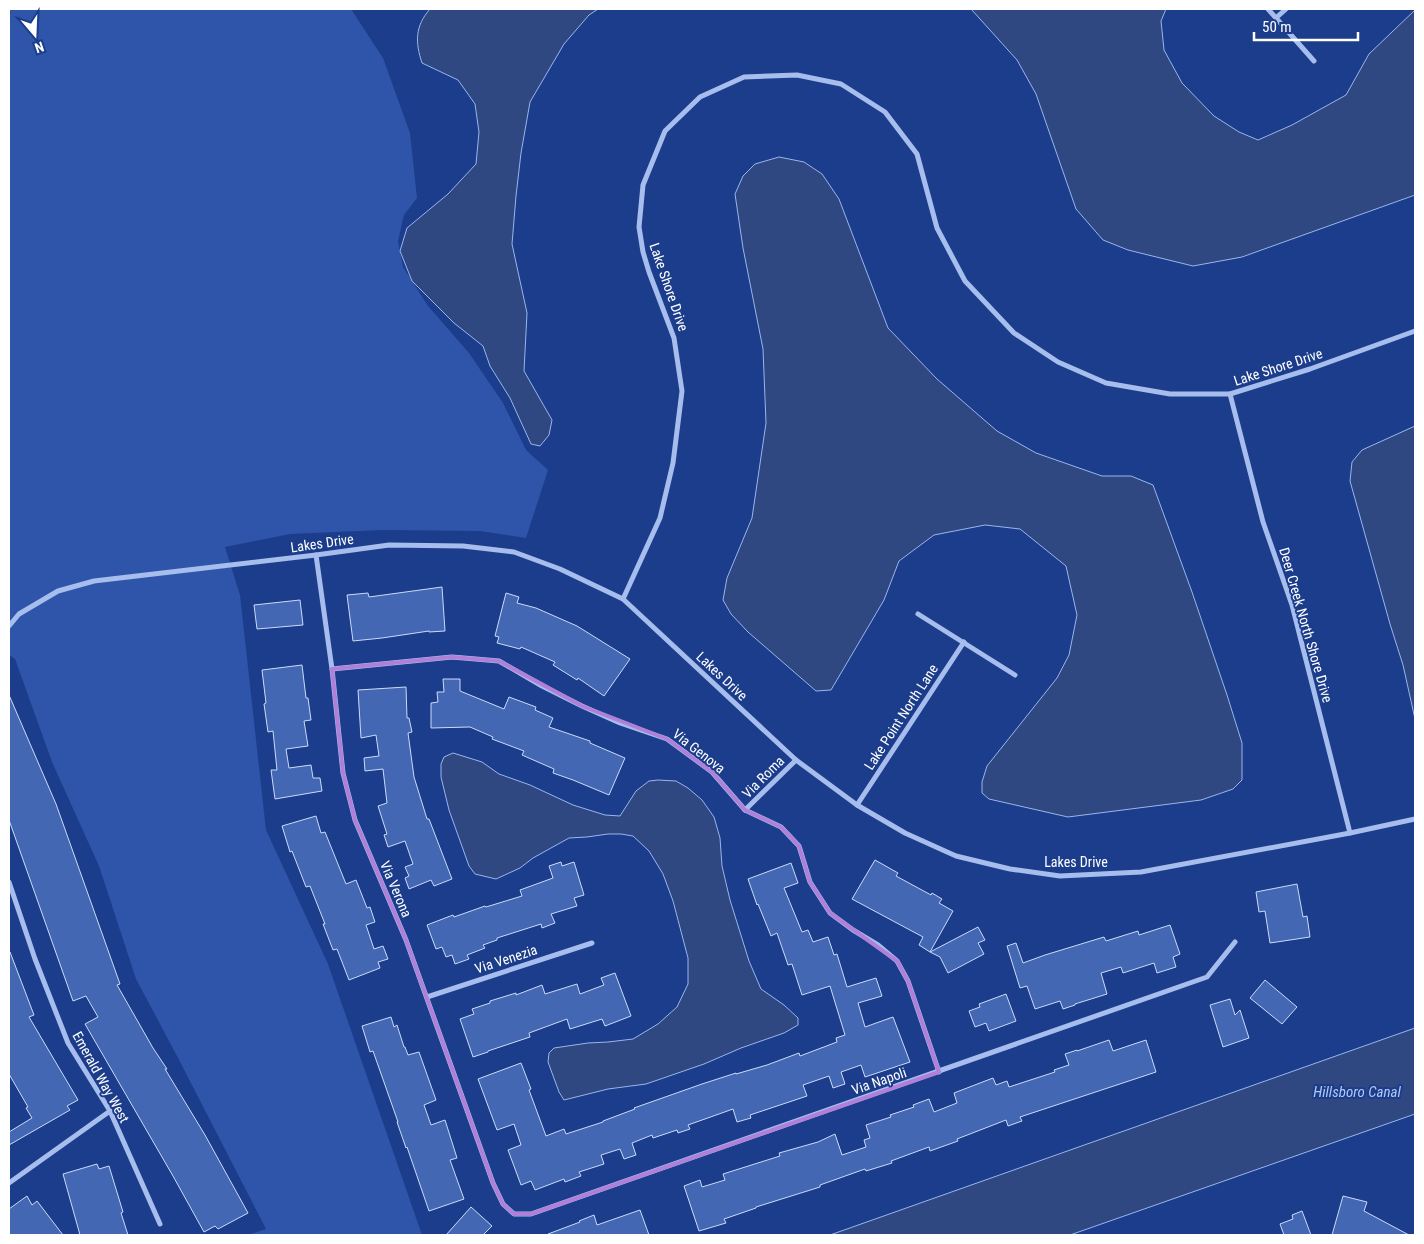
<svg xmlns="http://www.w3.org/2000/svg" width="1424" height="1244" viewBox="0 0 1424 1244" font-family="'Roboto Condensed',sans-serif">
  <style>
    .green { fill: #2e55a9 }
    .water { fill: #2f4882; stroke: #99b6ef }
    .building { fill: #4467b3; stroke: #ccdaf9 }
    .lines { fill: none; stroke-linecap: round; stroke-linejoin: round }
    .street { stroke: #a6bded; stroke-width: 5 }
    .marked { fill: none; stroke: #b080d9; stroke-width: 4; stroke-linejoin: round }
    .labels { text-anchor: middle; stroke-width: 4; stroke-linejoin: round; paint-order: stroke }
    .street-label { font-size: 14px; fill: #fff; stroke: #1b3d8b }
    .water-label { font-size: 15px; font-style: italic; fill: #b2c7f4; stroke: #1b3d8b }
  </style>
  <rect width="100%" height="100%" fill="#1b3d8b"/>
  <polygon class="green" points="9,9 351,9 383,58 410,133 417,198 404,215 398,241 403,267 428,306 469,353 503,403 526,450 548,470 526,538 480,531 383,530 290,534 225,547 240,595 266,830 328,964 422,1235 248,1235 266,1229 177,1056 136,979 99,866 52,762 15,659 9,655"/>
  <g class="water">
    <path d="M430,9H598L589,15L564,44L530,102L521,153L516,196L512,244L527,313L524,371L552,420L549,435L540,446L531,444L510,398L490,366L483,346L454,323L412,281L400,251L407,228L448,194L476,164L479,132L475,104L458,80L422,63C415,42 415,26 430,9Z"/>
    <polygon points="971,9 1166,9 1161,21 1164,50 1182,83 1214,116 1239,132 1258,140 1292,125 1346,95 1369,54 1415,10 1415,195 1242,257 1193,266 1128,250 1103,240 1076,209 1036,94 1017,60"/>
    <polygon points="779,157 804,162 822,174 839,199 888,328 937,379 997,431 1036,453 1102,476 1131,476 1153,485 1192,592 1227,695 1242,743 1242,780 1233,789 1201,800 1068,817 989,799 982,793 982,782 987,766 1057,678 1069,655 1077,615 1066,566 1020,529 985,525 934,535 899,561 884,600 831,690 816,691 748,632 731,614 723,600 727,578 752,518 766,423 763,349 743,248 735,194 743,176 755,164"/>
    <polygon points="1415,426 1415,719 1403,665 1390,624 1350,481 1352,462 1362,450"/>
    <polygon points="453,753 482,762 499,774 530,785 573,805 605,815 620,816 636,791 649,781 658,780 676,781 688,788 702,800 714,817 720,838 722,866 730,900 749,961 761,989 784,1005 798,1018 798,1025 784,1033 741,1048 704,1064 646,1084 608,1089 564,1100 559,1092 548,1062 549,1053 554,1048 588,1043 608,1042 633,1039 658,1024 677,1007 688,984 688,958 673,901 663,874 649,851 633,836 621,834 608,834 587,837 569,838 533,858 520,868 496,879 475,874 469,866 449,810 441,777 441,764 444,757"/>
    <polygon points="1415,1028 1415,1114 1070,1235 830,1235"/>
  </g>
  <g class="building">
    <polygon points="442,587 445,631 429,632 429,631 382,638 353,641 347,595 368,593 369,597"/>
    <polygon points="506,593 519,597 517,603 536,608 577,626 630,659 604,696 578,678 577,680 553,665 555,662 521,647 520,649 497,643 499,637 495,636"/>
    <polygon points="300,600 303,625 257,629 254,605"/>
    <polygon points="302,665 306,698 308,698 311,720 304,721 308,746 286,749 289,768 311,765 313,778 320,778 322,791 275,799 271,770 277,770 273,731 268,732 264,704 266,703 262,670"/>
    <polygon points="443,679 460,679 460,691 504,709 509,697 536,707 535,710 553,718 549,727 590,741 590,743 625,758 609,795 573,780 553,773 554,769 522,755 524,751 492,739 493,737 470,727 431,728 431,703 438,702 437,692 444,692"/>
    <polygon points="406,687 407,718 409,718 412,732 408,733 414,777 427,819 429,819 452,879 434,886 431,880 409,889 405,878 409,876 405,867 413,864 405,841 388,847 384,835 387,834 378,806 387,803 383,769 365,771 364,758 379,756 376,735 361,738 358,690"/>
    <polygon points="9,695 56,804 120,984 117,985 153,1048 167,1069 165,1069 205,1135 248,1213 218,1229 215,1226 204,1232 173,1176 85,1024 98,1017 86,996 73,1001 9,820"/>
    <polygon points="316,816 321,833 325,832 346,884 356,880 367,908 370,907 375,922 366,925 374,949 383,946 388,959 378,962 380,968 349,980 337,949 333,950 323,924 325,924 310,886 306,887 292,851 290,852 282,826"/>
    <polygon points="875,860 898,873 896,876 931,895 932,893 942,899 939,903 953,911 930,952 919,945 923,937 852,899"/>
    <polygon points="561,862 562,866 574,862 584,895 574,898 577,906 551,914 555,923 542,928 541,924 497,938 497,940 483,945 485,948 467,955 469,959 455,964 452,955 446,957 442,947 436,949 427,925 453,915 454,917 485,906 486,907 522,896 520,890 553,878 549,866"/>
    <polygon points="791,863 798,883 784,888 802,932 808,930 813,942 828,937 834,955 837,954 847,987 876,978 882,996 858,1003 865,1027 893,1017 910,1062 865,1077 861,1065 841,1072 845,1084 833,1088 829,1076 803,1085 807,1096 750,1115 751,1118 737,1122 733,1109 688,1125 690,1129 678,1133 677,1130 653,1138 652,1135 632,1143 636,1155 624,1159 620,1149 601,1155 604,1164 579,1172 581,1176 565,1182 564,1179 535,1190 531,1181 521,1185 508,1150 521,1145 514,1124 497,1130 478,1079 521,1063 531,1089 529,1090 546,1136 564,1129 566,1134 603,1122 603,1121 635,1109 634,1108 702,1084 736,1073 736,1074 767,1065 799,1053 800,1056 837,1042 836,1038 845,1035 830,986 802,995 792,964 788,965 777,933 771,936 758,904 757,905 748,879"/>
    <polygon points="1297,884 1303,917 1307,916 1310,937 1270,943 1265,911 1259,912 1256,892"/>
    <polygon points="1170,925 1180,954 1173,957 1176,967 1157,973 1154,963 1123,973 1121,967 1101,973 1107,994 1075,1004 1075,1005 1063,1009 1060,1001 1035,1009 1027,986 1020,988 1007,946 1016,943 1023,963 1045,955 1104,937 1106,941 1138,931 1139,935"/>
    <polygon points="978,927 985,940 978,943 984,954 948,973 940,957 930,952"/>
    <polygon points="9,952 10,952 34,1015 29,1017 78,1100 67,1106 70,1110 9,1145 9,1132 32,1118 26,1108 28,1107 9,1074"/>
    <polygon points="615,973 631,1016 605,1026 602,1019 570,1029 567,1019 529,1033 530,1037 488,1051 488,1052 473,1057 460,1019 474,1014 472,1009 490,1003 490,1001 516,993 516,995 542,985 545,994 577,984 580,994 604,985 601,978"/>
    <polygon points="1265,980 1297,1007 1282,1024 1250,998"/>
    <polygon points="1006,994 1016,1021 989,1031 986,1023 975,1027 969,1011 980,1007 979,1004"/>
    <polygon points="1230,999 1235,1015 1240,1010 1249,1038 1223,1047 1210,1005"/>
    <polygon points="391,1017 394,1027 397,1025 404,1047 405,1047 408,1055 419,1052 436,1100 424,1105 431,1125 445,1120 457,1158 450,1160 464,1199 429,1211 407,1147 406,1148 397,1122 398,1122 373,1051 370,1052 362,1026"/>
    <polygon points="1109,1040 1113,1051 1146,1040 1156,1072 1020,1117 1022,1121 1008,1126 1006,1120 957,1139 958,1141 930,1151 929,1147 891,1161 892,1163 866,1171 865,1169 820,1185 820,1187 756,1207 756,1208 724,1219 726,1223 699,1231 684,1186 700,1180 702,1187 725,1180 723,1174 780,1156 779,1153 818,1142 835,1134 842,1155 866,1147 864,1140 870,1138 866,1125 891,1117 890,1115 914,1107 913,1105 929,1099 934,1112 957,1103 954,1093 993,1078 996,1085 1007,1081 1009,1087 1055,1072 1054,1070 1069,1065 1065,1054 1077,1050 1077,1051"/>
    <polygon points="97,1164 99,1169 109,1166 123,1212 121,1213 128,1235 80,1235 63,1174"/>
    <polygon points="27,1196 32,1205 37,1201 63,1235 9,1235 9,1209"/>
    <polygon points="1343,1196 1367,1202 1364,1211 1409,1235 1332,1235"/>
    <polygon points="471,1207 492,1226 483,1235 446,1235"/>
    <polygon points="640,1210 649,1235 548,1235 548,1234 580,1222 579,1221 594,1215 597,1225"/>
    <polygon points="1302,1211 1311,1235 1284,1235 1280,1224 1293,1219 1292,1215"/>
  </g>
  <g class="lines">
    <g class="street">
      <polyline points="1268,9 1314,61"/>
      <polyline points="1277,17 1286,9"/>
      <polyline points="1230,394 1263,522 1292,605 1350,833"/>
      <polyline points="316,555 332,669 343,773 355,820 406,940 493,1183 503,1204 514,1214 531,1214 1207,977 1235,942"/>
      <polyline points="623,599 660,518 673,463 682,391 674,338 649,272 643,252 639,227 643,185 665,131 700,97 744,77 797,75 841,84 885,112 917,154 937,228 965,281 1014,333 1058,362 1106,383 1170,394 1230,394 1310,369 1415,331"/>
      <polyline points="918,614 1015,675"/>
      <polyline points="9,626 19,614 58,591 94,581 316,555 389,545 463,546 514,552 560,569 623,599 796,760 857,805 905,833 956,856 1010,869 1060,876 1141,872 1350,833 1415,819"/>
      <polyline points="332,669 452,657 499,661 542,686 582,706 620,723 667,739 712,772 745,810 781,827 799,846 810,882 830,913 853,930 878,945 897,961 908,981 939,1072"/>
      <polyline points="857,805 964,642"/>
      <polyline points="745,810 796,760"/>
      <polyline points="9,882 35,959 68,1043 110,1111 160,1224"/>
      <polyline points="427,997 592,943"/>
      <polyline points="9,1183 110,1111"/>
    </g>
  </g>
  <path class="marked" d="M452,657L499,661L582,706L667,739L712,772L745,810L781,827L799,846L810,882L830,913L897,961L908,981L939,1072L531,1214H514L503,1204L493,1183L406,940L355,820L343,773L332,669Z"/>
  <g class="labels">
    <g class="street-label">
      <text transform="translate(669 287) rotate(71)" y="5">Lake Shore Drive</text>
      <text transform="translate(1278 367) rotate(-18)" y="5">Lake Shore Drive</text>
      <text transform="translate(322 543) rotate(-8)" y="5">Lakes Drive</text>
      <text transform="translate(1306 625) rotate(74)" y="5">Deer Creek North Shore Drive</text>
      <text transform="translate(722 676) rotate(43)" y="5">Lakes Drive</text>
      <text transform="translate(901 717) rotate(-57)" y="5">Lake Point North Lane</text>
      <text transform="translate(699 751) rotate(38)" y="5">Via Genova</text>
      <text transform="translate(763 777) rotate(-45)" y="5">Via Roma</text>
      <text x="1076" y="867">Lakes Drive</text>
      <text transform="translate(396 889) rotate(67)" y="5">Via Verona</text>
      <text transform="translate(506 959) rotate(-18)" y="5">Via Venezia</text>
      <text transform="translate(101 1077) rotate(61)" y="5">Emerald Way West</text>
      <text transform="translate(879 1081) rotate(-19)" y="5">Via Napoli</text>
    </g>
    <g class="water-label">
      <text x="1357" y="1097">Hillsboro Canal</text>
    </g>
  </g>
  <rect width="1424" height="1244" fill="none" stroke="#ffffff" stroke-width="20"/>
  <g transform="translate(35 35) rotate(161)" stroke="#1b3d8b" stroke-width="4" paint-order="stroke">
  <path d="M0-4L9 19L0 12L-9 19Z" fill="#ffffff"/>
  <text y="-8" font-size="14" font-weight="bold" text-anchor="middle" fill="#ffffff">N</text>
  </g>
  <path d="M1254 32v8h104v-8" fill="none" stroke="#ffffff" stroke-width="2.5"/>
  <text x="1262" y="32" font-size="15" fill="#ffffff" stroke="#1b3d8b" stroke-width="4" paint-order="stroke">50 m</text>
</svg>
